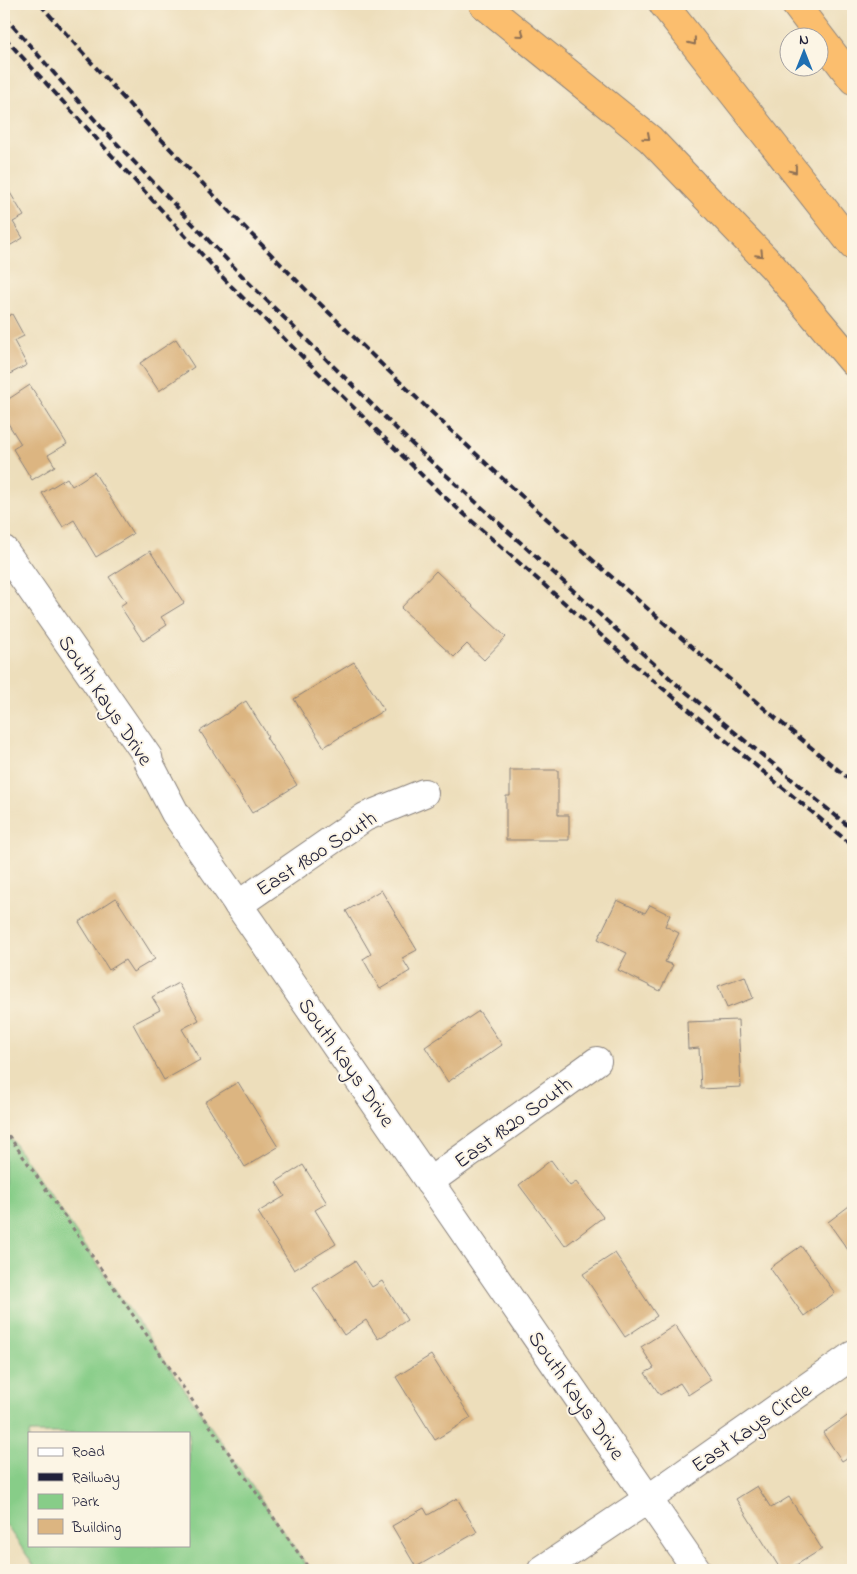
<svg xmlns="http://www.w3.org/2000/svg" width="857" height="1574" viewBox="0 0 857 1574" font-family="'Indie Flower',sans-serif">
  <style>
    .green { fill: #87cd88; stroke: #547862; fill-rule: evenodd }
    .building { fill: #dcb581 }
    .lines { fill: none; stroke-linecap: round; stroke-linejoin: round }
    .street-casing { stroke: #88807b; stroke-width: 30 }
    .highway-casing { stroke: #88807b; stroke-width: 30 }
    .path { stroke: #88807b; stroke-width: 3; stroke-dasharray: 4 4; stroke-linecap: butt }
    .street { stroke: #fff; stroke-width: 28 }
    .highway { stroke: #fbbe6e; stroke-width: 28 }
    .rail { stroke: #22223b; stroke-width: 4; stroke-dasharray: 8 4; stroke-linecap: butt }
    .oneway { stroke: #8e7054 }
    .labels { text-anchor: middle; stroke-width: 4; stroke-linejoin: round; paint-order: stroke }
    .street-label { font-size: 21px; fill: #22223b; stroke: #fcf5e5 }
  </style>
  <rect width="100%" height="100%" fill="#fcf5e5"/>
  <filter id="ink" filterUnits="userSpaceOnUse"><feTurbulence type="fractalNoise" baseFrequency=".02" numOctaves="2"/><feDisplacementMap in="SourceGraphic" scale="10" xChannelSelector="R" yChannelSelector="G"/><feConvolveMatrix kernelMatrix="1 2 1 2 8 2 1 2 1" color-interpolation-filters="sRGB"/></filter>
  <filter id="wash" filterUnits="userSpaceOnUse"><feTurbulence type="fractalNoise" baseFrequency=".0096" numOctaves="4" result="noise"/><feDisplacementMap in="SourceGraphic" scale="20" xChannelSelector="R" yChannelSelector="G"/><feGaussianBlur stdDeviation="1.12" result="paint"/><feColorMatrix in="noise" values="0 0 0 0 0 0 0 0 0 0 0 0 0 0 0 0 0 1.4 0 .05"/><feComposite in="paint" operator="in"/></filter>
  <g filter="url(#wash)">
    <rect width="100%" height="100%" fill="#eddebb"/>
    <path class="green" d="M4,1129L310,1570H37L4,1522ZM29,1433H189V1545H29Z"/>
    <g id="blocks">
      <g class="building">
        <polygon points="9,191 24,216 13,222 23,238 4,249 4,194"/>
        <polygon points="12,314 24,336 14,341 27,365 4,377 4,319"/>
        <polygon points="176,339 194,367 159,391 140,363"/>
        <polygon points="30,385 67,444 48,455 55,466 32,480 13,449 21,444 4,417 4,402"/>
        <polygon points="94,472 133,534 96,557 74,520 63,527 42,493 67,478 72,486"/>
        <polygon points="150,551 184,603 161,617 167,625 143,641 120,606 126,602 109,577"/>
        <polygon points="436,571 506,637 484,660 467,644 454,657 401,608"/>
        <polygon points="354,662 384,710 324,747 294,699"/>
        <polygon points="246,701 268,736 266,737 297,785 252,813 200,731"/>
        <polygon points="510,770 558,770 558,815 569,815 569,840 506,840 506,796 510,796"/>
        <polygon points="381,890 417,950 402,958 410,971 380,989 363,959 371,954 346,911"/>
        <polygon points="116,898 155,959 133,972 125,960 109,970 79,922"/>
        <polygon points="617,900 645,913 650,905 670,915 665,926 679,933 665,962 673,965 660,991 618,970 627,953 598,939"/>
        <polygon points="745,976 753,998 727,1008 718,986"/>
        <polygon points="178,983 199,1020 182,1029 200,1060 164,1080 133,1024 160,1010 152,997"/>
        <polygon points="479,1011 502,1045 448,1082 425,1047"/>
        <polygon points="738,1020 741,1087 701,1089 699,1048 688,1049 687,1022"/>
        <polygon points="238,1082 278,1147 245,1167 205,1102"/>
        <polygon points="551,1160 570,1186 576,1182 603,1217 565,1246 519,1185"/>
        <polygon points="303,1165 327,1203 315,1210 336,1244 294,1270 258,1212 285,1196 276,1182"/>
        <polygon points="853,1203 853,1257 828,1222"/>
        <polygon points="801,1246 835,1293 804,1316 770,1268"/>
        <polygon points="615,1253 657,1316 625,1337 583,1274"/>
        <polygon points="355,1261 372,1287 382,1281 407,1320 378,1339 366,1320 344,1335 313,1288"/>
        <polygon points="675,1325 711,1380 688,1395 680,1383 660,1395 645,1373 654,1368 641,1347"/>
        <polygon points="431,1355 471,1418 435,1440 396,1377"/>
        <polygon points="853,1412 853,1454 842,1461 823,1433"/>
        <polygon points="757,1486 771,1508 789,1497 822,1549 788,1570 781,1570 736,1499"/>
        <polygon points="457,1498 477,1532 416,1567 392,1526 424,1508 428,1515"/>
      </g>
    </g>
  </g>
  <g filter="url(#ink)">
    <use href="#blocks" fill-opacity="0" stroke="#88807b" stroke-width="1"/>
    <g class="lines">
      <g class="street-casing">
        <g id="street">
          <polyline points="4,550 148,757 149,763 175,813 697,1570"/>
          <polyline points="238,905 365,817 424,793"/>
          <polyline points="429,1182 597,1061"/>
          <polyline points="542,1570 648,1499 853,1355"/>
        </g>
      </g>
      <g class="highway-casing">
        <g id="highway">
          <polyline points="483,4 650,139 773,267 853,362"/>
          <polyline points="663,4 853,246"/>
          <polyline points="795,4 853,80"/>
        </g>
      </g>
      <polyline class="path" points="4,1129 310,1570"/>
      <use href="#street" class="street"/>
      <use href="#highway" class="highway"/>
      <g class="rail">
        <path d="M40,4C286,288 562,544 853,782"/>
        <polyline points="4,16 102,128 248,282 413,445 674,682 853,830"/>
        <polyline points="4,37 228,283 439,492 637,667 853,846"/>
      </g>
    </g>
    <defs><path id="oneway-chevron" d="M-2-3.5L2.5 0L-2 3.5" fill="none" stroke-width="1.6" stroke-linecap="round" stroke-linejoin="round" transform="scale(1.25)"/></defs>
    <g class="oneway">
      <use href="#oneway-chevron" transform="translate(521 34) rotate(39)"/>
      <use href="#oneway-chevron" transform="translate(693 42) rotate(52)"/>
      <use href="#oneway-chevron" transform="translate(647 137) rotate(41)"/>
      <use href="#oneway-chevron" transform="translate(794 170) rotate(52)"/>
      <use href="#oneway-chevron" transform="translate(760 254) rotate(46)"/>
    </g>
  </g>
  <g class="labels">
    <g class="street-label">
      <text transform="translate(106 700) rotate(56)" y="7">South Kays Drive</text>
      <text transform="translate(316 853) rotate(-33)" y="7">East 1800 South</text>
      <text transform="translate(347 1062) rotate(55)" y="7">South Kays Drive</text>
      <text transform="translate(513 1122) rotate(-36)" y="7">East 1820 South</text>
      <text transform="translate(577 1395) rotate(55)" y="7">South Kays Drive</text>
      <text transform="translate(751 1427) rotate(-35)" y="7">East Kays Circle</text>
    </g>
  </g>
  <rect width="857" height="1574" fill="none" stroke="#fcf5e5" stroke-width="20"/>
  <rect x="28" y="1432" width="162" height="115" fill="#fcf5e5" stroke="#a5a1a1"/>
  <rect x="38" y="1448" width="25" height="8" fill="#ffffff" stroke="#a5a1a1"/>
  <text x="72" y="1456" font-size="15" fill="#22223b">Road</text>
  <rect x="38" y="1473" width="25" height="8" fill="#22223b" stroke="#a5a1a1"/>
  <text x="72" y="1482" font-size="15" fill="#22223b">Railway</text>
  <rect x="38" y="1494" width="25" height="15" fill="#87cd88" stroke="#a5a1a1"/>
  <text x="72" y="1506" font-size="15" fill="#22223b">Park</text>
  <rect x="38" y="1519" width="25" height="15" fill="#dcb581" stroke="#a5a1a1"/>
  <text x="72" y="1532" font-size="15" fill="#22223b">Building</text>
  <g transform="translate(804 52)"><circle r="24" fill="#fcf5e5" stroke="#a5a1a1"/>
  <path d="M0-4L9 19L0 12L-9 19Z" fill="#1f6fb2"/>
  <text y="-8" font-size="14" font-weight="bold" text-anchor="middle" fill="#22223b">N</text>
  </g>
</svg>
